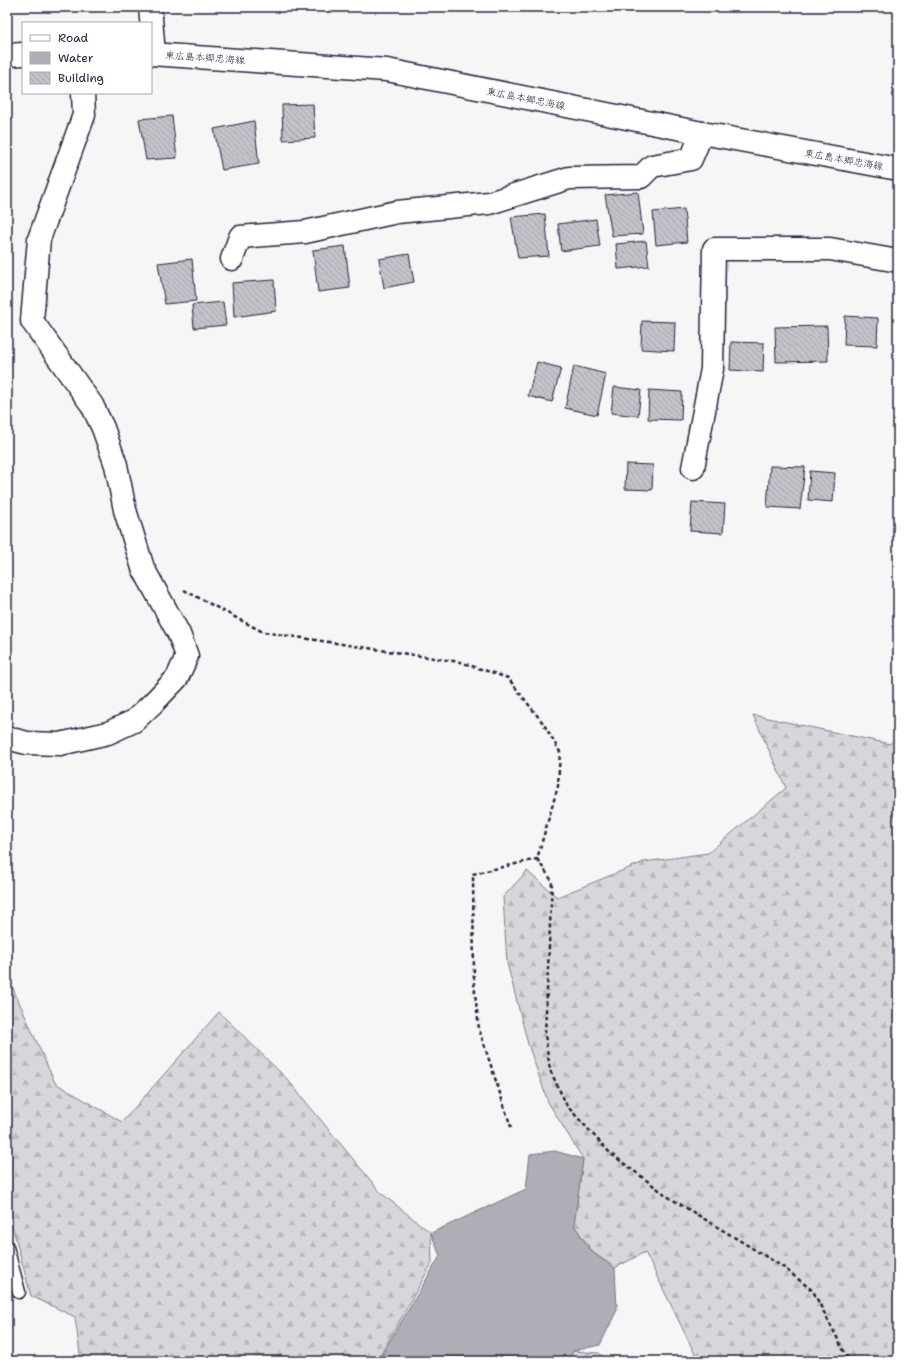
<svg xmlns="http://www.w3.org/2000/svg" width="905" height="1368" viewBox="0 0 905 1368" font-family="'Shantell Sans','Klee One',sans-serif">
  <style>
    .forest { fill: url(#forest-firs); stroke: #7c7c8b }
    .water { fill: #aeaeb7; stroke: #767685 }
    .building { fill: url(#building-back-hatch); stroke: #22223b }
    .lines { fill: none; stroke-linecap: round; stroke-linejoin: round }
    .lane-casing { stroke: #22223b; stroke-width: 15 }
    .street-casing { stroke: #22223b; stroke-width: 25 }
    .primary-casing { stroke: #22223b; stroke-width: 25 }
    .path { stroke: #22223b; stroke-width: 2.5; stroke-dasharray: 4 3; stroke-linecap: butt }
    .lane { stroke: #fff; stroke-width: 12 }
    .street { stroke: #fff; stroke-width: 22 }
    .primary { stroke: #fff; stroke-width: 22 }
    .labels { text-anchor: middle; stroke-width: 4; stroke-linejoin: round; paint-order: stroke }
    .street-label { font-size: 10px; fill: #22223b; stroke: #fff }
  </style>
  <defs>
    <pattern id="forest-firs" width="22" height="20" patternUnits="userSpaceOnUse"><rect width="22" height="20" fill="#d7d7db"/><path d="M5 1l3.5 6h-7zM16 11l3.5 6h-7z" fill="#b8b8bd"/></pattern>
    <pattern id="building-back-hatch" width="6" height="6" patternUnits="userSpaceOnUse"><rect width="6" height="6" fill="#c2c2c9"/><path d="M-1 5l2 2M0 0l6 6M5-1l2 2" fill="none" stroke="#a6a6ae"/></pattern>
  </defs>
  <rect width="100%" height="100%" fill="#f6f6f7"/>
  <filter id="ink" filterUnits="userSpaceOnUse"><feTurbulence type="fractalNoise" baseFrequency=".025" numOctaves="2"/><feDisplacementMap in="SourceGraphic" scale="8" xChannelSelector="R" yChannelSelector="G"/><feConvolveMatrix kernelMatrix="1 2 1 2 8 2 1 2 1" color-interpolation-filters="sRGB"/></filter>
  <g filter="url(#ink)">
    <g class="forest">
      <polygon points="753,715 890,744 898,735 898,1361 700,1361 694,1352 645,1252 615,1268 592,1252 574,1225 583,1159 548,1102 528,1044 507,963 503,897 527,871 557,897 644,862 708,853 786,788"/>
      <polygon points="7,975 55,1083 122,1122 219,1012 287,1079 381,1193 431,1233 432,1263 377,1361 81,1361 75,1317 31,1296 7,1206"/>
      <polygon points="573,1351 599,1353 609,1361 568,1361"/>
    </g>
    <polygon class="water" points="555,1151 583,1159 574,1225 592,1252 615,1268 617,1310 600,1345 573,1351 568,1361 378,1361 440,1256 431,1233 526,1189 530,1154"/>
    <g class="building">
      <polygon points="313,104 315,138 283,140 282,105"/>
      <polygon points="172,116 177,158 146,160 139,119"/>
      <polygon points="254,121 259,164 222,170 214,129"/>
      <polygon points="638,192 643,234 612,236 605,195"/>
      <polygon points="684,209 687,242 656,245 653,212"/>
      <polygon points="545,214 549,256 518,258 511,217"/>
      <polygon points="596,219 600,246 561,251 558,224"/>
      <polygon points="646,241 649,266 618,269 616,244"/>
      <polygon points="345,246 350,288 318,292 313,250"/>
      <polygon points="409,254 414,282 384,288 379,259"/>
      <polygon points="192,259 196,301 165,304 158,263"/>
      <polygon points="274,280 276,311 234,317 232,283"/>
      <polygon points="223,302 226,325 194,328 192,305"/>
      <polygon points="845,316 878,318 877,346 844,345"/>
      <polygon points="642,321 675,322 674,351 641,349"/>
      <polygon points="827,326 828,361 776,362 775,327"/>
      <polygon points="731,342 764,343 763,372 730,370"/>
      <polygon points="537,362 561,368 552,402 528,396"/>
      <polygon points="574,366 606,374 597,415 565,408"/>
      <polygon points="614,387 641,390 638,416 611,413"/>
      <polygon points="649,390 682,392 681,420 648,419"/>
      <polygon points="626,464 653,465 652,490 625,489"/>
      <polygon points="770,466 805,467 800,509 767,507"/>
      <polygon points="810,471 835,473 833,502 808,500"/>
      <polygon points="692,502 725,504 723,533 690,531"/>
    </g>
    <g class="lines">
      <g class="lane-casing">
        <polyline id="lane" points="7,1247 19,1292"/>
      </g>
      <g class="street-casing">
        <g id="street">
          <polyline points="150,7 154,54"/>
          <polyline points="232,259 240,237 305,232 397,212 489,203 569,178 641,177 652,166 691,159 702,133"/>
          <polyline points="693,468 712,369 714,249 830,249 898,261"/>
          <polyline points="7,738 27,743 60,744 108,733 134,721 153,703 177,678 187,656 179,634 143,568 125,510 116,465 103,428 92,405 32,321 39,239 84,115 83,93"/>
        </g>
      </g>
      <g class="primary-casing">
        <g id="primary">
          <polyline points="151,54 387,70 702,133 898,169"/>
          <polyline points="7,55 23,54"/>
        </g>
      </g>
      <g class="path">
        <polyline points="184,590 263,632 460,662 508,678 543,723 560,752 558,786 537,859 473,874 474,983 479,1029 511,1127"/>
        <polyline points="537,859 552,881 545,1034 550,1070 567,1106 610,1153 670,1198 783,1267 813,1291 849,1361"/>
      </g>
      <use href="#lane" class="lane"/>
      <use href="#street" class="street"/>
      <use href="#primary" class="primary"/>
    </g>
  </g>
  <g class="labels">
    <g class="street-label">
      <text transform="translate(205 57) rotate(4)" y="4">東広島本郷忠海線</text>
      <text transform="translate(526 98) rotate(11)" y="4">東広島本郷忠海線</text>
      <text transform="translate(844 159) rotate(10)" y="4">東広島本郷忠海線</text>
    </g>
  </g>
  <rect width="905" height="1368" fill="none" stroke="#fff" stroke-width="24"/>
  <rect x="12" y="12" width="881" height="1344" fill="none" stroke="#22223b" stroke-width="1.5" filter="url(#ink)"/>
  <rect x="22" y="22" width="130" height="72" fill="#ffffff" stroke="#a7a7b1"/>
  <rect x="30" y="35" width="20" height="6" fill="#ffffff" stroke="#a7a7b1"/>
  <text x="58" y="42" font-size="12" fill="#22223b">Road</text>
  <rect x="30" y="52" width="20" height="12" fill="#aeaeb7" stroke="#a7a7b1"/>
  <text x="58" y="62" font-size="12" fill="#22223b">Water</text>
  <rect x="30" y="72" width="20" height="12" fill="url(#building-back-hatch)" stroke="#a7a7b1"/>
  <text x="58" y="82" font-size="12" fill="#22223b">Building</text>
</svg>
